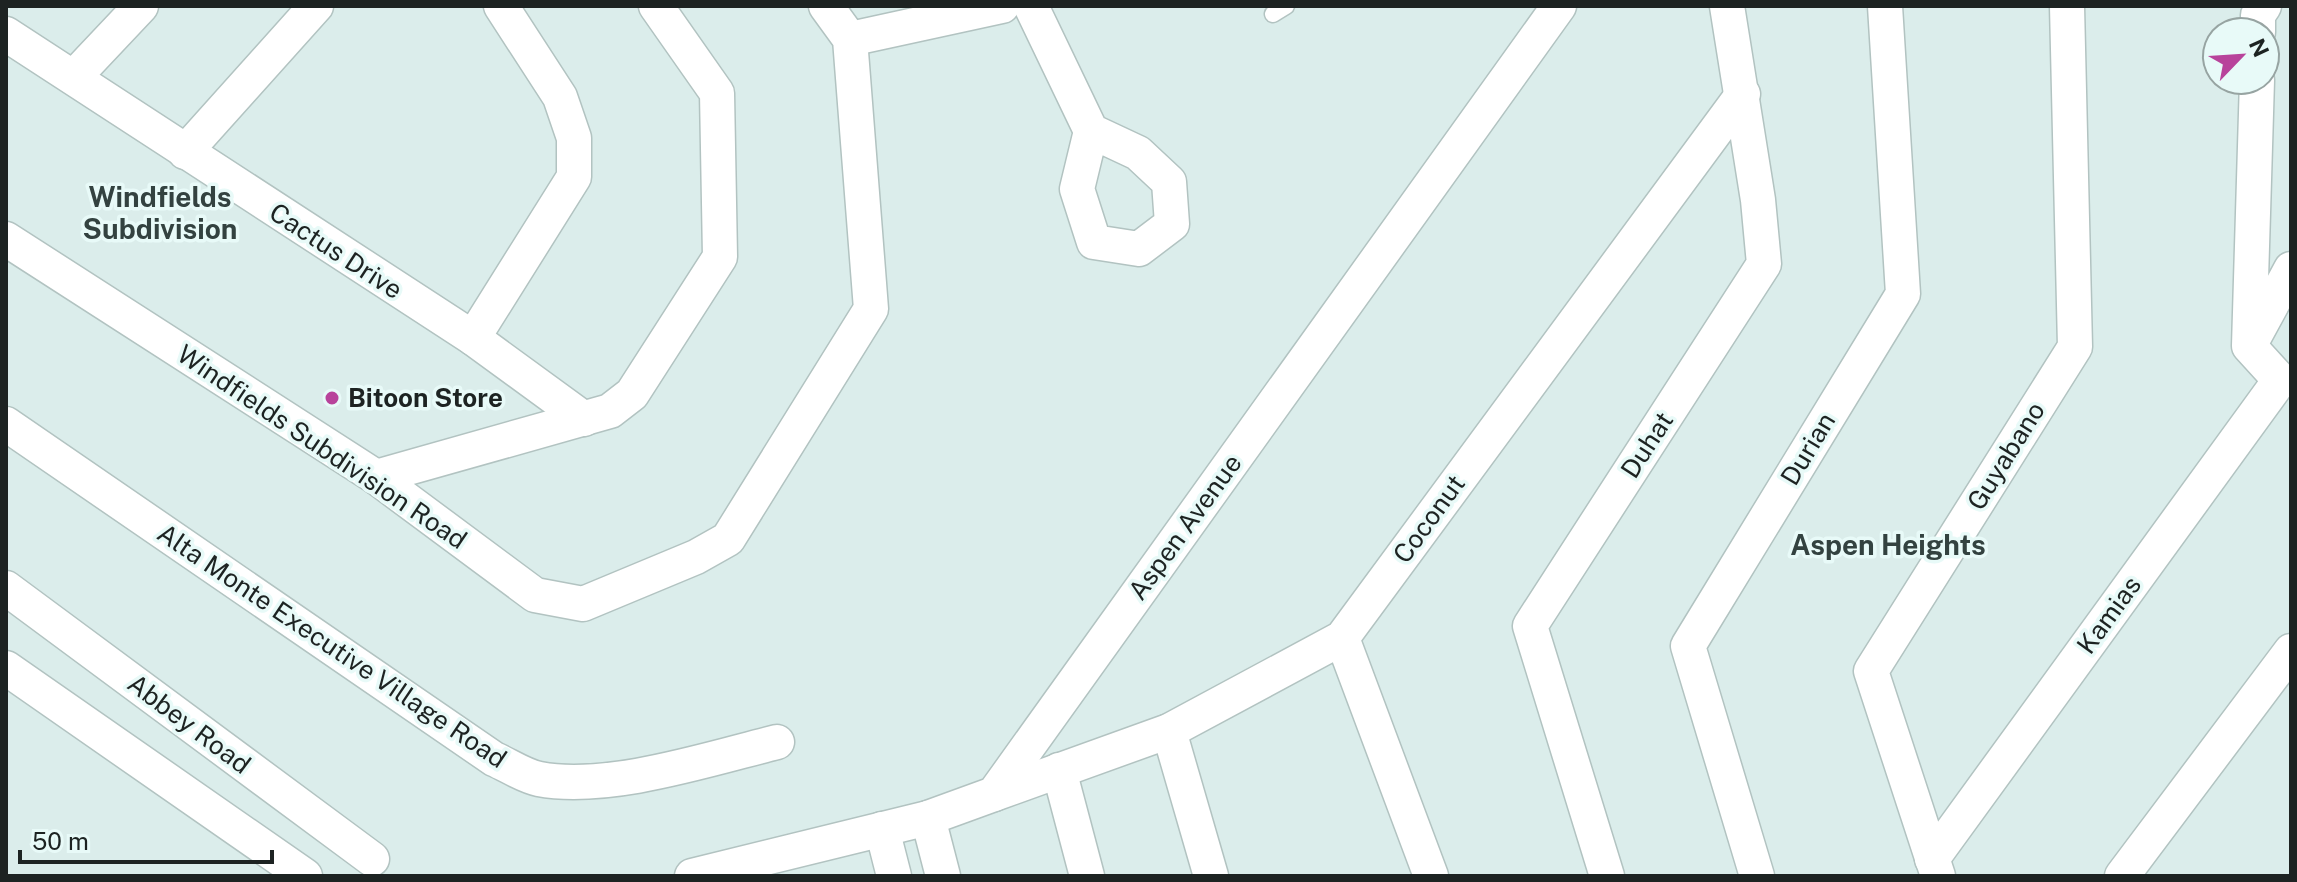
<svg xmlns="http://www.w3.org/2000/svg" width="2297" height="882" viewBox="0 0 2297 882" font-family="'Public Sans',sans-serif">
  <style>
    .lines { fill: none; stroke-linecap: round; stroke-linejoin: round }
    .service-casing { stroke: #b2c3c1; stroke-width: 19 }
    .minor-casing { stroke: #b2c3c1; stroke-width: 37 }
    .service { stroke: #fff; stroke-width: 16 }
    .minor { stroke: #fff; stroke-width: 34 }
    .poi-dot { fill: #b8439b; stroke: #e8faf8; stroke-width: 3 }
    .labels { text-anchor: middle; stroke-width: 7; stroke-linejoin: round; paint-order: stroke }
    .street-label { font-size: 26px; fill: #1d2322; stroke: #e8faf8 }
    .poi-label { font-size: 26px; font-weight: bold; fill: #1d2322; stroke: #e8faf8; text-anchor: start }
    .neighbourhood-label { font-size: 28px; font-weight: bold; fill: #334240; stroke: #e8faf8 }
  </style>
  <rect width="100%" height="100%" fill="#dbedeb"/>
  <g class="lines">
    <g class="service-casing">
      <polyline id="service" points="1273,14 1286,6"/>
    </g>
    <g class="minor-casing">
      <g id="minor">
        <polyline points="1031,6 1091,131 1077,189 1094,242 1139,249 1172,224 1169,182 1138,153 1091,131"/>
        <polyline points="2258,32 2258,15 2264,6"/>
        <polyline points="6,34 473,338 584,419"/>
        <polyline points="850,39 1002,6"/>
        <polyline points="74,77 141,6"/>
        <polyline points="2257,80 2249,346 2280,380"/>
        <polyline points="185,152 316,6"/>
        <polyline points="6,239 376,477 535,595 583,604 696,557 728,539 871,309 850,39 826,6"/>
        <polyline points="473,338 574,177 574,138 560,97 501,6"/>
        <polyline points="2253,339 2291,269"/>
        <path d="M6,424L494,759C508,765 524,776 539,779C608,792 709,759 777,742"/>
        <polyline points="376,477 610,411 632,394 720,257 717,93 656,6"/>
        <polyline points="6,588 372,859"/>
        <polyline points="1342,638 1431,876"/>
        <polyline points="6,668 305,876"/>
        <polyline points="1169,731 1211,876"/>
        <polyline points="1059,770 1087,876"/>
        <polyline points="994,794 1169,731 1342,638 1743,94"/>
        <polyline points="928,818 943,876"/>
        <polyline points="882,829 894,876"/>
        <polyline points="1932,859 2280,380"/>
        <polyline points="692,876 928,818 994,794 1559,6"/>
        <polyline points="1607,876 1530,626 1764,264 1758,200 1727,6"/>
        <polyline points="1757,876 1688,646 1903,294 1885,6"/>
        <polyline points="1938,876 1871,671 2075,347 2067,6"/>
        <polyline points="2122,876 2291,651"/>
      </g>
    </g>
    <use href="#service" class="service"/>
    <use href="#minor" class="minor"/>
  </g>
  <circle class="poi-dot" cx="332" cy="398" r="8"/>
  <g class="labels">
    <g class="street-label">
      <text transform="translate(336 251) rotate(33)" y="9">Cactus Drive</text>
      <text transform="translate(1647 445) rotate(-57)" y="9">Duhat</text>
      <text transform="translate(322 447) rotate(34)" y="9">Windfields Subdivision Road</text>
      <text transform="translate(1808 449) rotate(-59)" y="9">Durian</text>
      <text transform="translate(2006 456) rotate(-58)" y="9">Guyabano</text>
      <text transform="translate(1429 519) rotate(-54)" y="9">Coconut</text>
      <text transform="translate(1185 527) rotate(-54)" y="9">Aspen Avenue</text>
      <text transform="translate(2109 615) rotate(-54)" y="9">Kamias</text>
      <text transform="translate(332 646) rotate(34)" y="9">Alta Monte Executive Village Road</text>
      <text transform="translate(189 724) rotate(37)" y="9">Abbey Road</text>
    </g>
    <g class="poi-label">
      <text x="348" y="407">Bitoon Store</text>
    </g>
    <g class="neighbourhood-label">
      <text x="160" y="207">Windfields<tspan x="160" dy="32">Subdivision</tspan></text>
      <text x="1888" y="555">Aspen Heights</text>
    </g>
  </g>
  <rect width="2297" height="882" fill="none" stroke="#1d2322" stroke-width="16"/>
  <g transform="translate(2241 56) rotate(65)"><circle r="38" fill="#e8faf8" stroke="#97a4a2" stroke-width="2"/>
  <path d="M0-6L14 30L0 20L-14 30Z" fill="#b8439b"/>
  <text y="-12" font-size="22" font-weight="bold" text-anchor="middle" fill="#1d2322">N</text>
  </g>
  <path d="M20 850v12h252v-12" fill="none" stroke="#1d2322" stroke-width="4"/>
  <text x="32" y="850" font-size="24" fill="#1d2322" stroke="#e8faf8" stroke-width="6" paint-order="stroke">50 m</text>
</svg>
